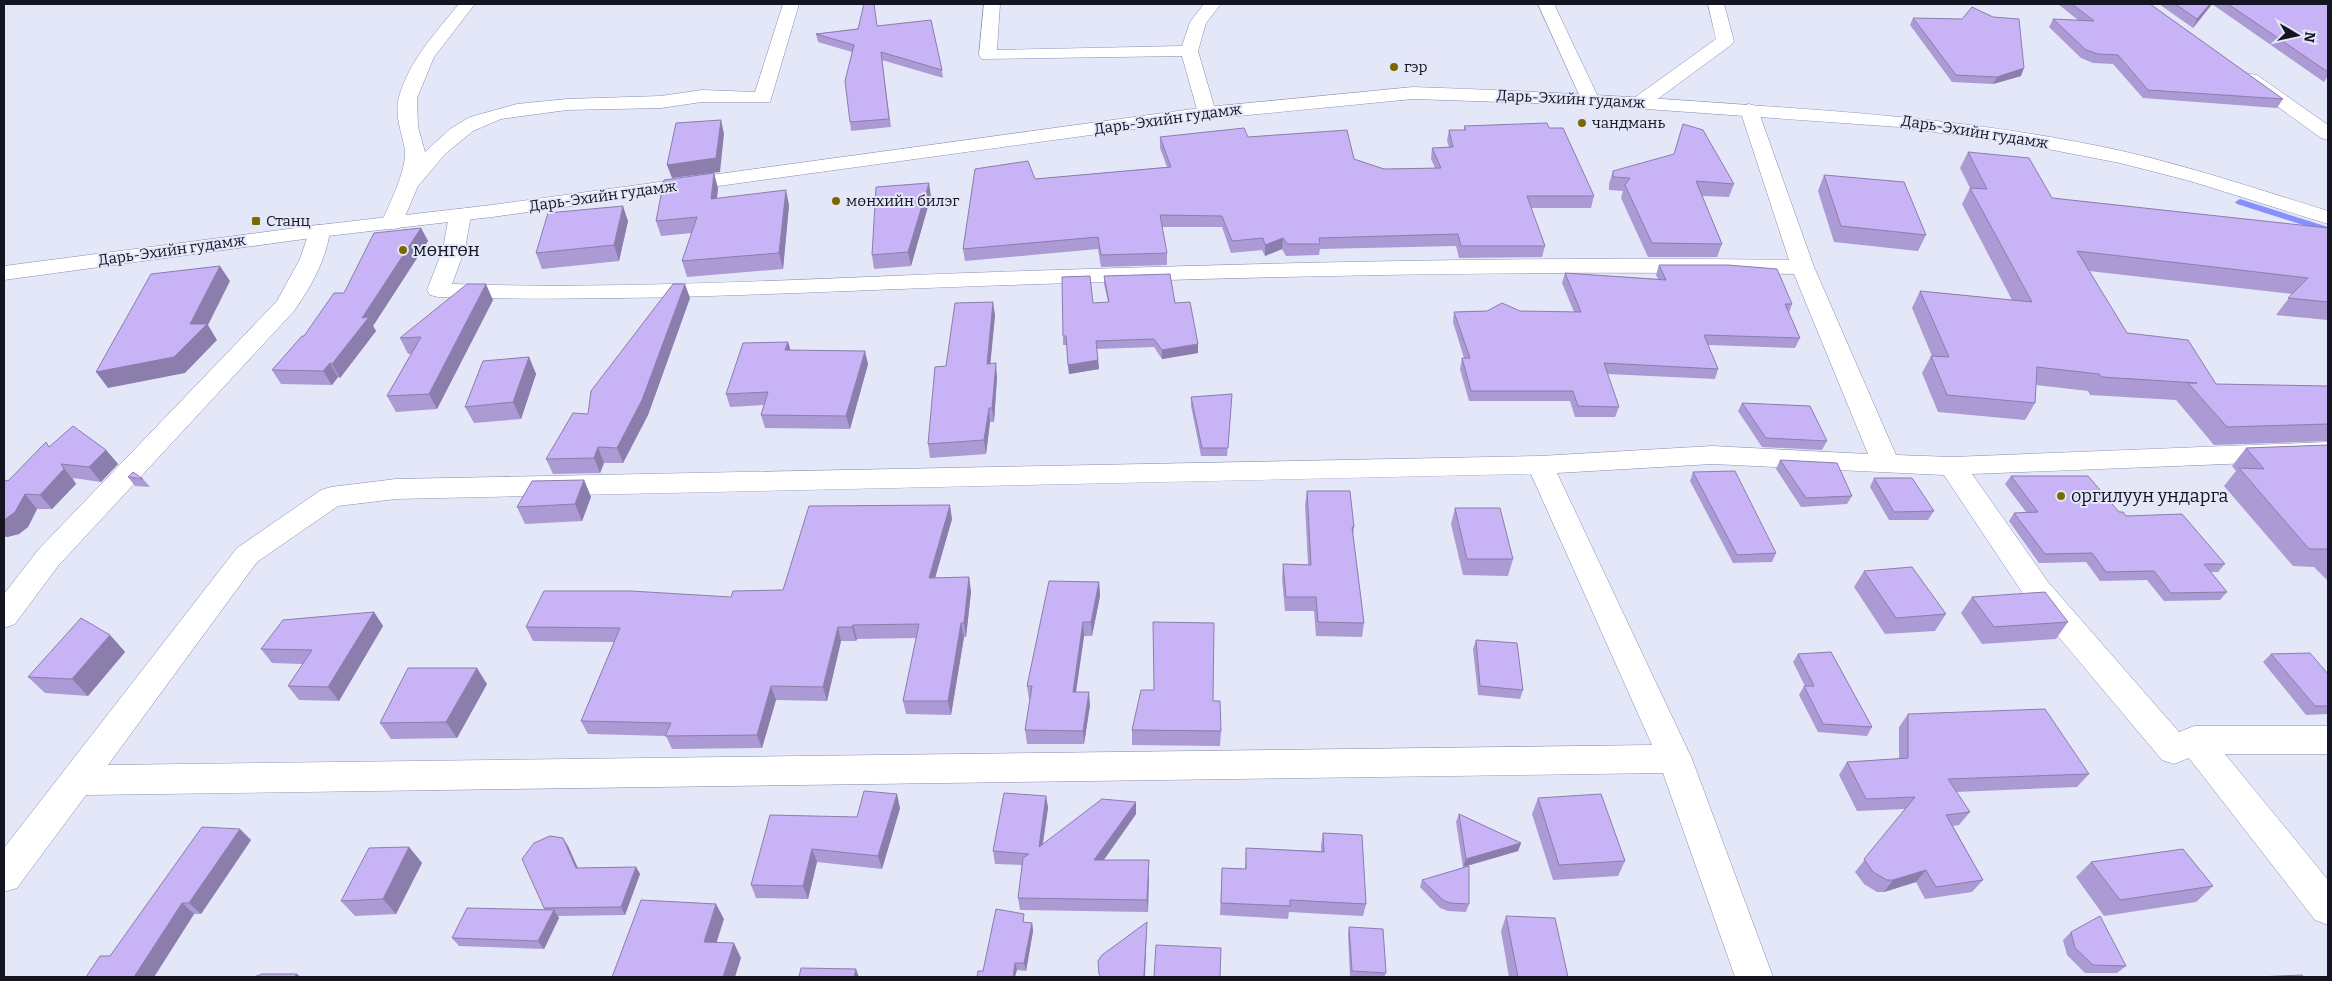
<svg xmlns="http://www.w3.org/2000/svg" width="2332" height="981" viewBox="0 0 2332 981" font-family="Bitter,serif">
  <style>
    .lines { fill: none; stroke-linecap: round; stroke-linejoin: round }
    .stream { fill: #8790fc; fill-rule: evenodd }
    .street-casing { stroke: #868cb2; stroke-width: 1 }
    .secondary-casing { stroke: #868cb2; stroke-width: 1 }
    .street { fill: #fff; fill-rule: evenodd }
    .secondary { fill: #fff; fill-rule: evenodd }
    .wall { fill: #ab9ad3 }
    .shaded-wall { fill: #8b7dac }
    .building { fill: #c7b3f5; stroke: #8b7dac }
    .poi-dot { fill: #7a6900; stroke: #e4e7f8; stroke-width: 2 }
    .labels { text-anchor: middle; stroke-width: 4; stroke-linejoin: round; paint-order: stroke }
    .far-poi-label { font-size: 15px; fill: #131523; stroke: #e4e7f8; text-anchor: start }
    .far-street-label { font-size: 15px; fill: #131523; stroke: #e4e7f8 }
    .poi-label { font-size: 18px; fill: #131523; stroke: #e4e7f8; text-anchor: start }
  </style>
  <rect width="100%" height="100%" fill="#e4e7f8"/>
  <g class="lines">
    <polygon class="stream" points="2240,199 2328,227 2328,233 2237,204 2235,202"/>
    <g class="street-casing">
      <g id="street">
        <path d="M459,4H475L434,57L417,98L418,127L425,152L450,129L470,117L517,104L567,99L661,96L702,90L755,92L783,4H799L770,102H702L661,108L567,110L501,119L473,131L446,153L418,186L400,228L392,229L384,228L381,223C389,206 407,169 405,150C402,133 394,115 399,97C409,61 436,32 459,4Z"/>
        <polygon points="984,4 1000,4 997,50 1182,46 1190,22 1204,4 1221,4 1206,23 1198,51 1216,113 1214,117 1200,117 1198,113 1182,56 982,59 979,55"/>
        <polygon points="1538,4 1554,4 1599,99 1597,103 1583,103 1581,99"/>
        <polygon points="1708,4 1724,4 1734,41 1731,45 1648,106 1634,106 1632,102 1634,98 1716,39"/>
        <polygon points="2251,74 2257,75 2328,125 2328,140 2321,138 2245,83 2242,79 2245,75"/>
        <path d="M1749,104L1756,106L1758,110L1814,267L1896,455L1952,457L2328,442V460L1972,474L2048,582L2179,732L2194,726H2328V754H2225L2328,880V925L2315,920L2189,758L2174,764L2162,760L2026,598L1944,475L1712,464L1557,473L1692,759L1773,977H1735L1663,773L86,795L17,888L4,892V848L237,548L321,490L331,487L396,479L1540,456L1712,446L1868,454L1794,274C1533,270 1272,276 1010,285C820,291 629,303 438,297L430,295L427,290L443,249L449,215L452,210L460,209L468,210L471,215L465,249L452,284C634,290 815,278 996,272C1261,263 1525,256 1789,260L1740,110L1742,106ZM1531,474L1652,745L108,765L257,562L338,506L396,499Z"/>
        <path d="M319,225L327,226L330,231C326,260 311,287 294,311L58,566L15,624L4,628V594L38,550L277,301L300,259L311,226Z"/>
      </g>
    </g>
    <g class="secondary-casing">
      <path id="secondary" d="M1413,87C1530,91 1646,97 1762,106C1883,114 2004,125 2122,151C2192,167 2260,190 2328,211V224L2190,181L2120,163L2032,146L1899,127L1590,105L1413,99L1207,119L492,217L319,237L4,280V266L319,225L492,205L1207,107Z"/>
    </g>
    <use href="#street" class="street"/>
    <use href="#secondary" class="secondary"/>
  </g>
  <g class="wall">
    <polygon points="2058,4 2150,4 2283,99 2277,108 2143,98 2113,64 2093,63 2081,58 2049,27 2053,19 2078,20"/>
    <polygon points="2159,4 2328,4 2328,76 2324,82 2212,4 2193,28"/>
    <polygon points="1913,18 2021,76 1993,84 1952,82 1910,25"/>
    <polygon points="877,26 942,70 943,78 882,60 891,127 851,131 850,122 852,52 818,42 816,34"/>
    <polygon points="1464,126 1549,128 1594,196 1591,208 1531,208 1545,246 1542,257 1459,258 1456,246 1320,249 1319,255 1286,256 1282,249 1265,256 1262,250 1231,253 1222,227 1162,227 1167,253 1167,265 1101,267 1098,249 965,261 963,249 1035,179 1167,167 1160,148 1160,137 1248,137 1354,159 1384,169 1435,168 1431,159 1432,148 1449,147 1447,141 1449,130 1464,130"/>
    <polygon points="1968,152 2052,198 2328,228 2328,320 2276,315 2292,294 2089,271 2127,333 2216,384 2328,386 2328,441 2214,445 2176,400 2090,395 2088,391 2036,385 2035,403 2025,420 1938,412 1922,373 1931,356 1932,356 1912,308 1920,291 2012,300 1962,204 1970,188 1960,168"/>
    <polygon points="1613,171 1734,184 1729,197 1702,196 1722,244 1717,257 1648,257 1621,198 1623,191 1609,190 1609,184"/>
    <polygon points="1824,175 1926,235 1918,251 1834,242 1818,191"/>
    <polygon points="718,188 717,198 789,205 783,269 687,277 682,261 692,233 661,236 656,221"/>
    <polygon points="931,196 911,266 874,269 872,255"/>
    <polygon points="628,221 619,261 542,269 536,253"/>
    <polygon points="421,228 428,241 373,326 376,331 340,378 338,377 332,385 281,384 272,370 304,336 344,293"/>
    <polygon points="1659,265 1792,304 1789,313 1800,338 1795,348 1708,345 1718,369 1715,379 1607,374 1619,407 1615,417 1575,417 1570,401 1469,401 1460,369 1462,358 1464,358 1453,322 1454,312 1487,311 1574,312 1562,283 1565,273 1658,279 1656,275"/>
    <polygon points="1104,276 1175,303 1198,353 1162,359 1154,347 1097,349 1099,369 1069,374 1067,345 1063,345 1063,336 1093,303 1108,302 1104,284"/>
    <polygon points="690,298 648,415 623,463 604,463 600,473 553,474 546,459 588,414"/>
    <polygon points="493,300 437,409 396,412 387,396 411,354 408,354 400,338"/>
    <polygon points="995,315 990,364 997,377 994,422 990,422 986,454 930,458 928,444 946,366"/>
    <polygon points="788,342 790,350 868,364 850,429 765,428 761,415 764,405 730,407 726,394"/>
    <polygon points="529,357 536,374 521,419 474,423 465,407"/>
    <polygon points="1232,394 1227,456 1201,456 1191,406 1191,397"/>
    <polygon points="1742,403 1827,441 1822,450 1762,447 1738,411"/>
    <polygon points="2328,445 2328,581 2314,567 2293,566 2224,486 2236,471 2232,466 2246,448"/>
    <polygon points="50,446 106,450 118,464 101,482 73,478 76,484 52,509 37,509 28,527 19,534 7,537 4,537 4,480 8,481"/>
    <polygon points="1780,460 1852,496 1847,504 1801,507 1776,469"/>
    <polygon points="1693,472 1776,553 1772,562 1733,563 1690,481"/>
    <polygon points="2011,476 2119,512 2225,564 2218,572 2211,572 2227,592 2220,600 2164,601 2147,580 2100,581 2086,562 2039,563 2009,521 2014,513 2026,512 2005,484"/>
    <polygon points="128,477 143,479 150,487 135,486"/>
    <polygon points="1874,478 1934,511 1928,520 1889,520 1870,487"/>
    <polygon points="584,480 591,497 582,521 525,524 517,507"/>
    <polygon points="1307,491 1354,527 1353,536 1364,623 1362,637 1316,636 1314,611 1285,611 1282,579 1283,564 1308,565 1305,505"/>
    <polygon points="1455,508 1513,559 1508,576 1463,575 1451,524"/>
    <polygon points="952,519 935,578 969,577 971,592 966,637 964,637 951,715 906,714 903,701 916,638 857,639 856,641 841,641 827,701 776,700 762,748 672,749 666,736 588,734 581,721 614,642 533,641 526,627 783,590"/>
    <polygon points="1864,571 1946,614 1935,631 1885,634 1854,587"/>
    <polygon points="1099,582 1100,596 1092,636 1084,636 1076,692 1090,705 1084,744 1027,744 1025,730 1030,699 1029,699 1027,686"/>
    <polygon points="1972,597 2068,622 2056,639 1982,644 1961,613"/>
    <polygon points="374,612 383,626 339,701 299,700 288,686 303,664 272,663 261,649"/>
    <polygon points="110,635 125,652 88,696 45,693 28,677"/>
    <polygon points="1476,640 1523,690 1520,699 1478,695 1473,649"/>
    <polygon points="1798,654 1872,727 1867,736 1818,732 1799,695 1804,686 1805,686 1793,662"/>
    <polygon points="2271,654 2328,674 2328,714 2306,715 2263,662"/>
    <polygon points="487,684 457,738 391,739 380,723"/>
    <polygon points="1213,701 1221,731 1220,746 1132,745 1132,730"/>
    <polygon points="1908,714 2089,774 2077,787 1956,792 1970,812 1959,825 1953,826 1983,880 1972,892 1925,899 1916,882 1884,892 1877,892 1864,884 1855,872 1905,809 1857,811 1839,775 1847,762 1899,759 1899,727"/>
    <polygon points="1046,796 1048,808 1043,844 1136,814 1104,860 1149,860 1148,912 1020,910 1018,898 1022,865 995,864 993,851"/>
    <polygon points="1538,798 1625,861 1618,876 1553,880 1532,814"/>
    <polygon points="900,808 882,869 817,862 808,899 756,898 751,885 857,817"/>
    <polygon points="1459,814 1521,843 1518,851 1463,867 1456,822"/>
    <polygon points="1323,833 1366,904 1363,916 1289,912 1288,919 1220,915 1222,868 1245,869 1246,848 1321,851 1321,845"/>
    <polygon points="251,840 201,914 194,914 154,977 86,977 110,956"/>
    <polygon points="568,846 578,868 636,867 640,874 625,915 558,916 559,918 544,949 459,946 452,938 545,910 544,908"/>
    <polygon points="409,847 422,863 396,914 355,916 341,901"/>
    <polygon points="2091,862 2213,886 2196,902 2104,916 2076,877"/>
    <polygon points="1422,880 1469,904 1466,912 1448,911 1440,908 1420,887"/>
    <polygon points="1506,916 1568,977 1509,977 1501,931"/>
    <polygon points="1026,922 1032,923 1033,931 1026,971 1017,970 983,971"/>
    <polygon points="1349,927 1386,973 1384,977 1350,977 1348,934"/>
    <polygon points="2071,932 2126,966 2117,973 2085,973 2067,955 2063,940"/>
  </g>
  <g class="shaded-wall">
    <polygon points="2210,4 2212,4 2193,28 2197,19"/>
    <polygon points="2024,68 2021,76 1993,84 1997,77"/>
    <polygon points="721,120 724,134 720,172 672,178 667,165"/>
    <polygon points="714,173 718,188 715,214 711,199"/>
    <polygon points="929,183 931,196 911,266 908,252"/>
    <polygon points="786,190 789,205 783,269 779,253"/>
    <polygon points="623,206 628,221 619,261 614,245"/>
    <polygon points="421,228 428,241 373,326 376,331 340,378 332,364"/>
    <polygon points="1283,238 1282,249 1265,256 1265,245"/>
    <polygon points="220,266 230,281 208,325 217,340 185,373 108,388 96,372 190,324"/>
    <polygon points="486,284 493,300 437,409 429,394"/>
    <polygon points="685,284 690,298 648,415 623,463 617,448"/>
    <polygon points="993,302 995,315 989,378 987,364"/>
    <polygon points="788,342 792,355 785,350"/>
    <polygon points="1198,344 1198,353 1162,359 1162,350"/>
    <polygon points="865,351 868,364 850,429 846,416"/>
    <polygon points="529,357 536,374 521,419 513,402"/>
    <polygon points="1098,360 1099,369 1069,374 1068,365"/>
    <polygon points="330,363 338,377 332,385 323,371"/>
    <polygon points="996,363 997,377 994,422 992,408"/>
    <polygon points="989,408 990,422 986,454 984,440"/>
    <polygon points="598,447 604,463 600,473 594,458"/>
    <polygon points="106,450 118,464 101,482 89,467"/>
    <polygon points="61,464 76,484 52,509 40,495"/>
    <polygon points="584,480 591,497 582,521 575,504"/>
    <polygon points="25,494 37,509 28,527 19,534 7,537 4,533 4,520"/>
    <polygon points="950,505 952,519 931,592 929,578"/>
    <polygon points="969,577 971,592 966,637 964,623"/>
    <polygon points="1099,582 1100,596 1092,636 1091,622"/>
    <polygon points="374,612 383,626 339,701 328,687"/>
    <polygon points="1083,622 1084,636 1074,705 1073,692"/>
    <polygon points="961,623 964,637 951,715 948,701"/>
    <polygon points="853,625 857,639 856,641 852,627"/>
    <polygon points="838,627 841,641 827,701 823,687"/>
    <polygon points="110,635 125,652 88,696 72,679"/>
    <polygon points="477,668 487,684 457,738 446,722"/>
    <polygon points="771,686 776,700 762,748 757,735"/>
    <polygon points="1089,692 1090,705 1084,744 1083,731"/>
    <polygon points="897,794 900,808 882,869 878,856"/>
    <polygon points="1046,796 1048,808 1040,859 1039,847"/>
    <polygon points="1136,802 1136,814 1095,872 1094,860"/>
    <polygon points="240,829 251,840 201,914 189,903"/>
    <polygon points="563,838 568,846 581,876 576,868"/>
    <polygon points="1521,843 1518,851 1463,867 1466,859"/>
    <polygon points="409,847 422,863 396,914 383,899"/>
    <polygon points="812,849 817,862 808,899 803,886"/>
    <polygon points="1149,860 1149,873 1148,912 1147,900"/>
    <polygon points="636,867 640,874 625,915 621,907"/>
    <polygon points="1926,870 1916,882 1884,892 1893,880"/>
    <polygon points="182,903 194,914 154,977 134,977"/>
    <polygon points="716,904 724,919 712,957 704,942"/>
    <polygon points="554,910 559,918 544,949 538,941"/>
    <polygon points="1147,922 1145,977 1139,977"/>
    <polygon points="1032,923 1033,931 1026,971 1024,963"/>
    <polygon points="734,943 741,958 735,977 723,977"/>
    <polygon points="1015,963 1017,970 1015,977 1013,977"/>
    <polygon points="856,969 859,977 854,977"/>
    <polygon points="297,974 301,977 294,977"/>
  </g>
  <g class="building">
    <polygon points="864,4 874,4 877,26 931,20 942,70 881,52 889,119 850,122 845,81 854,45 816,34 858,29"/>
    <polygon points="2072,4 2150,4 2283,99 2148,90 2118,55 2098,54 2086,50 2053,19 2094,21"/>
    <polygon points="2175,4 2210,4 2197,19"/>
    <polygon points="2228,4 2328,4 2328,72"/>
    <polygon points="1972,7 1993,17 2019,19 2024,68 1997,77 1956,75 1913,18 1962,19"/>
    <polygon points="721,120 716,158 667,165 676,123"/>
    <polygon points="1547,123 1549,128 1563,128 1594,196 1527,196 1545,246 1461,246 1458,234 1319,238 1320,244 1287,244 1283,238 1265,245 1263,238 1232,241 1222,216 1160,215 1167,253 1101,255 1098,237 963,249 975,169 1028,161 1035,179 1171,167 1160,137 1244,128 1248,137 1347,130 1354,159 1384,169 1441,168 1432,148 1453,147 1449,130 1466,130 1464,126"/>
    <polygon points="1683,124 1703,130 1734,184 1696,181 1722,244 1652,243 1625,185 1630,178 1613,177 1613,171 1674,154"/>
    <polygon points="1968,152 2029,158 2052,198 2328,228 2328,302 2288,298 2308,278 2077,251 2127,333 2188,340 2216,384 2328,386 2328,424 2227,427 2188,383 2197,383 2102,377 2099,374 2037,367 2035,403 1947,395 1931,356 1949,357 1920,291 2032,302 1970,188 1987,189"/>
    <polygon points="714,173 711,199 786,190 779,253 682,261 697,217 656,221 664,180"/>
    <polygon points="1824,175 1904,182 1926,235 1841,226"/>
    <polygon points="929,183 908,252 872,255 876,187"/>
    <polygon points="623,206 614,245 536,253 548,213"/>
    <polygon points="421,228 362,318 369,317 332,364 330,363 323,371 272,370 302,336 304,336 334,293 344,293 374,233"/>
    <polygon points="1659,265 1728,265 1777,269 1792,304 1785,304 1800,338 1704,335 1718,369 1604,363 1619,407 1578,406 1573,391 1471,391 1462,358 1470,358 1454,312 1487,311 1502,303 1520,311 1581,312 1565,273 1666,280"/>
    <polygon points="220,266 190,324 207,324 174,357 96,372 151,274"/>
    <polygon points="1170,274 1175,303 1190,302 1198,344 1162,350 1154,339 1096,341 1098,360 1068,365 1066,336 1063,336 1062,277 1090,276 1093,303 1109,302 1104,276"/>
    <polygon points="467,284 486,284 429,394 387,396 421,337 400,338"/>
    <polygon points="673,284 685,284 642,400 617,448 598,447 594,458 546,459 573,413 588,414 591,391"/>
    <polygon points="993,302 987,364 996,363 992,408 989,408 984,440 928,444 935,367 946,366 955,303"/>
    <polygon points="788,342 785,350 865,351 846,416 761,415 768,392 726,394 743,343"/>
    <polygon points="529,357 513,402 465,407 483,361"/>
    <polygon points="1232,394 1228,448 1202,448 1191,397"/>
    <polygon points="1742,403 1810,406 1827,441 1766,438"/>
    <polygon points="73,426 106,450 89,467 61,464 64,469 40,495 25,494 15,512 4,520 4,480 8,481 46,442 49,447"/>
    <polygon points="2328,445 2328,549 2309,549 2239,468 2264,469 2246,448"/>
    <polygon points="1780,460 1837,463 1852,496 1806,498"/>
    <polygon points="1735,471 1776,553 1737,555 1693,472"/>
    <polygon points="133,472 143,479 128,477"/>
    <polygon points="2011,476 2088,476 2119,512 2123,512 2126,516 2182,514 2225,564 2204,564 2227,592 2171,593 2154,571 2106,572 2092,553 2045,554 2014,513 2038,512"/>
    <polygon points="1874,478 1912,478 1934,511 1894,512"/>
    <polygon points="584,480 575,504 517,507 532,481"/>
    <polygon points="1307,491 1350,491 1354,527 1352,527 1364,623 1318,622 1316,597 1286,597 1283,564 1311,565"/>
    <polygon points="950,505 929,578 969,577 964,623 961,623 948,701 903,701 919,624 853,625 852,627 838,627 823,687 771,686 757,735 665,736 671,723 581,721 620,628 526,627 544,591 631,591 731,597 733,591 783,590 809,506"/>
    <polygon points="1455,508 1500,508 1513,559 1467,559"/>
    <polygon points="1912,567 1946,614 1896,618 1864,571"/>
    <polygon points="1049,581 1099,582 1091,622 1083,622 1073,692 1089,692 1083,731 1025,730 1032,686 1027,686"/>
    <polygon points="2045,592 2068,622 1994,627 1972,597"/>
    <polygon points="374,612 328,687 288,686 312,650 261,649 283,620"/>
    <polygon points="81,618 110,635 72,679 28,677"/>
    <polygon points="1153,622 1214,623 1213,701 1220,701 1221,731 1132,730 1141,690 1154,690"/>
    <polygon points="1476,640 1517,643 1523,690 1480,686"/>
    <polygon points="1831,652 1872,727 1823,724 1804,686 1814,686 1798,654"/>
    <polygon points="2310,653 2328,674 2328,706 2315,706 2271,654"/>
    <polygon points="408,668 477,668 446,722 380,723"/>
    <polygon points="2045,709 2089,774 1948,779 1970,812 1946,815 1983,880 1936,887 1926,870 1893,880 1887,880 1873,872 1864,859 1915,797 1866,799 1847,762 1908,758 1908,714"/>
    <polygon points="864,791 897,794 878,856 812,849 803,886 751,885 770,815 857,817"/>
    <polygon points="1004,793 1046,796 1039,847 1102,799 1136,802 1094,860 1149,860 1147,900 1018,898 1023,858 1029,854 993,851"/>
    <polygon points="1601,794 1625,861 1559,865 1538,798"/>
    <polygon points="1459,814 1521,843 1466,859"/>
    <polygon points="202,827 240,829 189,903 182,903 134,977 86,977 100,956 110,956"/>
    <polygon points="1323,833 1362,835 1366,904 1290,900 1290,906 1221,903 1222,868 1246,869 1246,848 1324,852"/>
    <polygon points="550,836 563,838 576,868 636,867 621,907 544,908 522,859 534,843"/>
    <polygon points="409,847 383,899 341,901 369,848"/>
    <polygon points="2183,849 2213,886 2120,900 2091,862"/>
    <polygon points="1469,866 1469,904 1450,903 1443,900 1422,880"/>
    <polygon points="641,900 716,904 704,942 734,943 723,977 612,977"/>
    <polygon points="467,908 554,910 538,941 452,938"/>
    <polygon points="996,909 1024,914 1023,922 1032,923 1024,963 1015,963 1013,977 977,977 978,971 983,971"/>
    <polygon points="1506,916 1555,918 1568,977 1518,977"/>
    <polygon points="2100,916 2126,966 2093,965 2075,948 2071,932"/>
    <polygon points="1147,922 1144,976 1139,977 1101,977 1099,974 1098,961 1102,955"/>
    <polygon points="1349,927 1383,929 1386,973 1352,971"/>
    <polygon points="1156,945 1221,948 1220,977 1154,977"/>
    <polygon points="801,968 856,969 854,977 799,977"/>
    <polygon points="262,974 297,974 294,977 254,977"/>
    <polygon points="2302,975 2304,977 2257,977"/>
  </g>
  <g class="poi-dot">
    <circle cx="1394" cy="67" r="5"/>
    <circle cx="1582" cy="123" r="5"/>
    <circle cx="836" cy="201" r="5"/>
    <rect x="251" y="216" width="10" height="10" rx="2.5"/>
    <circle cx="403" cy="250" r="5"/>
    <circle cx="2061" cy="496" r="5"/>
  </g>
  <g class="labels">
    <g class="far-poi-label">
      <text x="1404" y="72">гэр</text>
      <text x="1592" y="128">чандмань</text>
      <text x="846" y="206">мөнхийн билэг</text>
      <text x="266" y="226">Станц</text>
    </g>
    <g class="far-street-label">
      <text transform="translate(1571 99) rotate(3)" y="5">Дарь-Эхийн гудамж</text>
      <text transform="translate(1168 119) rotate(-8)" y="5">Дарь-Эхийн гудамж</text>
      <text transform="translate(1975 132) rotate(9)" y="5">Дарь-Эхийн гудамж</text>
      <text transform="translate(603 196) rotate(-8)" y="5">Дарь-Эхийн гудамж</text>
      <text transform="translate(172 250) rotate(-8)" y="5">Дарь-Эхийн гудамж</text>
    </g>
    <g class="poi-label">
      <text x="413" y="256">мөнгөн</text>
      <text x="2071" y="502">оргилуун ундарга</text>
    </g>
  </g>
  <rect width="2332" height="981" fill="none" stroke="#131523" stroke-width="10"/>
  <g transform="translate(2297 35) rotate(99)" stroke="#e4e7f8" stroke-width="4" paint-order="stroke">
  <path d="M0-4L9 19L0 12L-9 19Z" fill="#131523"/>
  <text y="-8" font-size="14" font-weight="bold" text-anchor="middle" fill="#131523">N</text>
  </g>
</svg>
